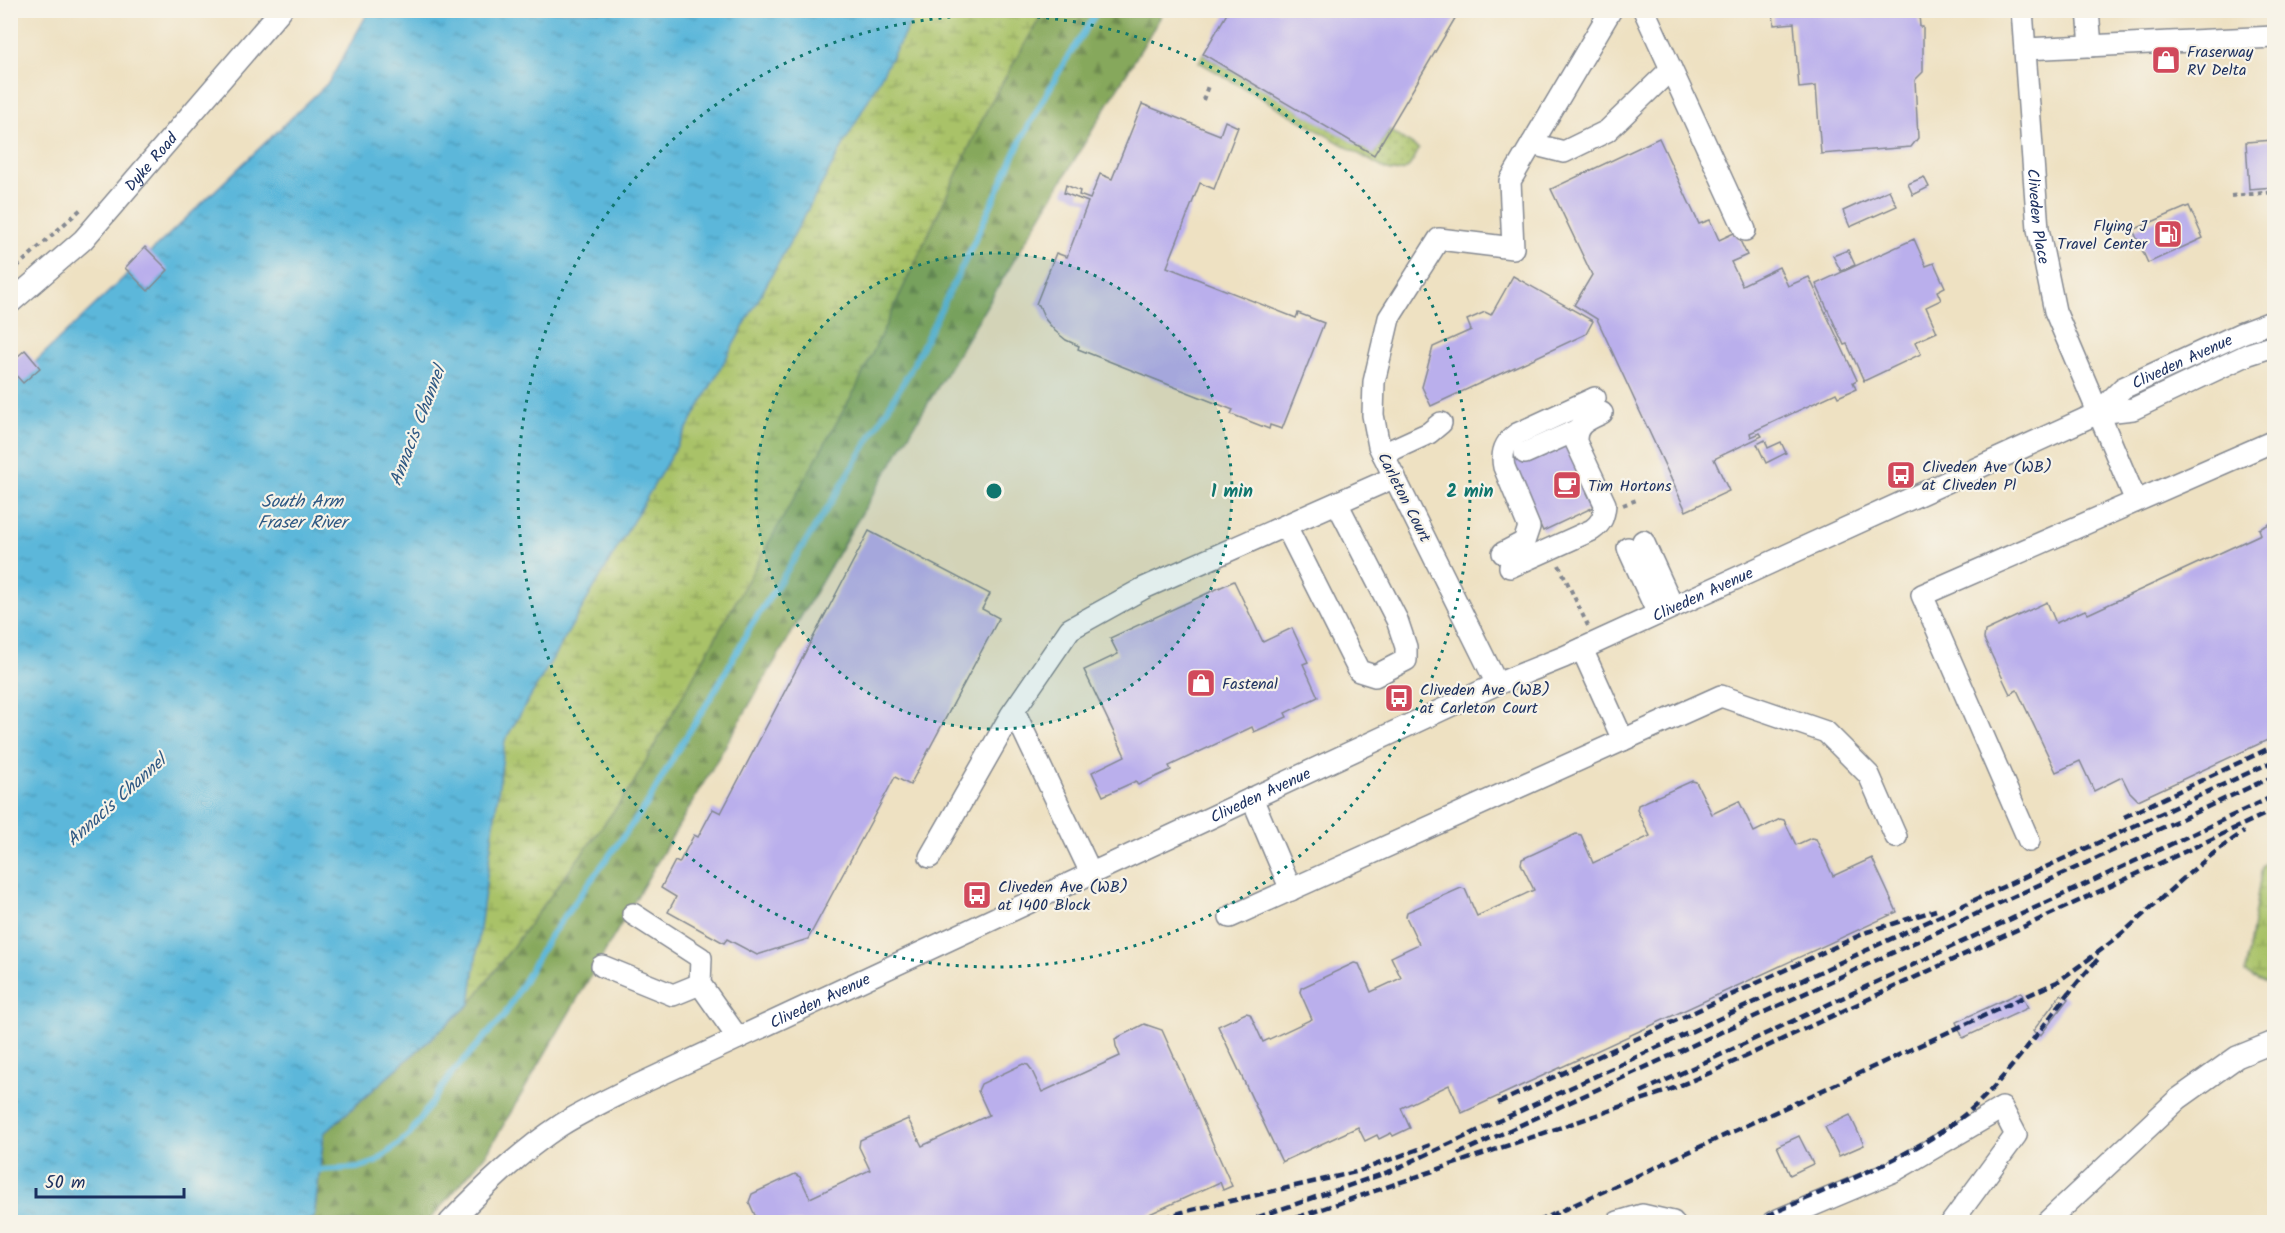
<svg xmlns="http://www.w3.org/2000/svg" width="2285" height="1233" viewBox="0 0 2285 1233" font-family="Kalam,sans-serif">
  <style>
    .grass { fill: url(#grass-dots); stroke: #627862; stroke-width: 1.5 }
    .forest { fill: url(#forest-firs); stroke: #506c5d; stroke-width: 1.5 }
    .wetland { fill: url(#wetland-marsh); stroke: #627862; stroke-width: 1.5 }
    .water { fill: url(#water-ripples); stroke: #3c739c; stroke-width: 1.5 }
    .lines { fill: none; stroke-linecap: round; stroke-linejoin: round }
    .stream { stroke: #5cb7da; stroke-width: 6 }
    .building { fill: #baafec }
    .minor-casing { stroke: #848890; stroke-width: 24 }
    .path { stroke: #848890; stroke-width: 4; stroke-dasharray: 4.5 4.5; stroke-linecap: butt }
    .minor { stroke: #fff; stroke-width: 21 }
    .rail { stroke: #1b2f5e; stroke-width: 4.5; stroke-dasharray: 9 4.5; stroke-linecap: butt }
    .ring { fill: none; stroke: #0f766e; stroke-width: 3; stroke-dasharray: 3 6 }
    .labels { text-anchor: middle; stroke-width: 4.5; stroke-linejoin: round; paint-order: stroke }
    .poi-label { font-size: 16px; fill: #1b2f5e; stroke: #f7f3e8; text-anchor: start }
    .street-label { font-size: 16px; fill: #1b2f5e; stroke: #f7f3e8 }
    .water-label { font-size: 18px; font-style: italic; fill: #2e5883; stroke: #f7f3e8 }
    .centre { fill: #0f766e; stroke: #f7f3e8; stroke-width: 3 }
    .ring-label { font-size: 18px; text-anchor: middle; font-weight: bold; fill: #0f766e; stroke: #f7f3e8; stroke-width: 4.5; stroke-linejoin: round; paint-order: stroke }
  </style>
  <defs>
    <pattern id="grass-dots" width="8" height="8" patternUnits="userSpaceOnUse" patternTransform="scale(1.5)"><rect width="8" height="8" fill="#a9c267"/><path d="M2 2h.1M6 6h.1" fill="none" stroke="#899e58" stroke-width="1.8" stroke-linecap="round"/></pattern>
    <pattern id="forest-firs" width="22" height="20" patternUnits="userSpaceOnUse" patternTransform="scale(1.5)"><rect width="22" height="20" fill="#86a85c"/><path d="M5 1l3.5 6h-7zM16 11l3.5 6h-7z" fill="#6d894f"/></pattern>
    <pattern id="wetland-marsh" width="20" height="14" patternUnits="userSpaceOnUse" patternTransform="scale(1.5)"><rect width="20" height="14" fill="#a9c267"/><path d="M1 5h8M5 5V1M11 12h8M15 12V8" fill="none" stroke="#899e58"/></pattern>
    <pattern id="water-ripples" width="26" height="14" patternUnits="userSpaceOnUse" patternTransform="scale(1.5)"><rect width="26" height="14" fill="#5cb7da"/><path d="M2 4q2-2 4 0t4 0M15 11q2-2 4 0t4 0" fill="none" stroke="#4b95b4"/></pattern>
  </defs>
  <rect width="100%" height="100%" fill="#f7f3e8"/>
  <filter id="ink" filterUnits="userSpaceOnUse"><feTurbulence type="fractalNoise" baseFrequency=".0167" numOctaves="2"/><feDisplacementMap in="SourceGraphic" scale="12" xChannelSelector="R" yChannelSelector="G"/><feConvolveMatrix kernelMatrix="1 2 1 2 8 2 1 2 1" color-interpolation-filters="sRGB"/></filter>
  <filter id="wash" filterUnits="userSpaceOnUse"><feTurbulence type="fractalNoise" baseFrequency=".008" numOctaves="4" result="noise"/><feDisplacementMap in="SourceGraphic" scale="24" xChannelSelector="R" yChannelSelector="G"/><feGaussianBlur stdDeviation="1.35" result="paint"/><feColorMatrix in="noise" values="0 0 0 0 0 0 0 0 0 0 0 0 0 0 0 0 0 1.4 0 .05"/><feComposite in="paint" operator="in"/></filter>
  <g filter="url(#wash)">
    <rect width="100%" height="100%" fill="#eee1c2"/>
    <path class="grass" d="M1203,54L1374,154L1389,130L1419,149C1411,166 1406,177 1385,169L1199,62Z"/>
    <polygon class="forest" points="1044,11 1164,11 847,538 487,1153 428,1222 302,1222 314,1218 324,1133 470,1004 630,789 856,388 988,107"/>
    <g class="wetland">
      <polygon points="874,11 1044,11 988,107 856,388 630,789 470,1004 324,1133 314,1218 302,1222 11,1222 10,1214"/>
      <polygon points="2274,852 2274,983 2270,985 2245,973 2262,867"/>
    </g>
    <polygon class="water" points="369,11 917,11 692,420 505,740 470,1004 324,1133 314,1218 302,1222 11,1222 11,385 329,82"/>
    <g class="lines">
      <polyline class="stream" points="314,1165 319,1170 358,1168 376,1162 409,1135 453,1072 504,1016 548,939 647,804 677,751 715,691 751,626 832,501 909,373 969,253 1022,138 1064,63 1098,10"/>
    </g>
    <g id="blocks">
      <g class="building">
        <polygon points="1229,10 1460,10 1374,155 1203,54"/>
        <polygon points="1773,10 1922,10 1919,14 1920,27 1923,27 1923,72 1915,80 1918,138 1911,147 1821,154 1816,86 1799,88 1794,23 1774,25"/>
        <polygon points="1142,104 1220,135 1225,121 1238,127 1214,189 1200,183 1167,267 1296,318 1298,313 1324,323 1282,429 1270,425 1269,429 1231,414 1233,410 1078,349 1079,346 1066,340 1055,331 1045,319 1039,305 1036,304 1056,253 1067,257 1088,202 1064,193 1066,185 1080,191 1079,195 1090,199 1100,174 1112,179"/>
        <polygon points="1659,138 1699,224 1710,220 1719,240 1736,232 1747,255 1731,262 1742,285 1779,267 1788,286 1809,277 1857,380 1853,382 1856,389 1838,397 1836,393 1750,433 1751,437 1760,433 1762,436 1714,459 1729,491 1686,511 1597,319 1574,305 1592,275 1551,189"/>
        <polygon points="2274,140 2274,187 2249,189 2246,142"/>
        <polygon points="1924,177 1929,187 1913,195 1908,184"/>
        <polygon points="1889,190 1897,206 1850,227 1843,211"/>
        <polygon points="2189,206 2203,238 2148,263 2133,230"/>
        <polygon points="1914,239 1926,266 1934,263 1945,287 1937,291 1941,300 1926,307 1937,332 1915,342 1921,354 1864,381 1847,344 1844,345 1816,284"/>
        <polygon points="145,247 168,270 148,291 125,268"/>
        <polygon points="1848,250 1855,265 1841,271 1833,256"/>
        <polygon points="1513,276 1593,321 1586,334 1431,406 1422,387 1433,347 1471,330 1467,320 1485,312 1491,315"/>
        <polygon points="25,350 40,368 23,383 10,369 10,363"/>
        <polygon points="1765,440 1768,448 1781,442 1786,453 1766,463 1757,444"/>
        <polygon points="1569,441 1592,491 1587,493 1594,507 1543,531 1509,458 1522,452"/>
        <polygon points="2274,522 2274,737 2138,800 2129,791 2122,777 2094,791 2080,761 2056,772 2017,690 2010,694 1984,639 1985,631 2047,602 2056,623 2085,610 2088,614 2261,534 2259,529"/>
        <polygon points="869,531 990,594 982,609 999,618 910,785 895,777 808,939 757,955 727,939 724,943 668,912 676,897 661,888 675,861 679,863 694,835 698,837 713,809 721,813"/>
        <polygon points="1234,581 1263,642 1292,628 1308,662 1303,664 1318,697 1285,713 1287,717 1254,732 1252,727 1169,766 1171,770 1138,785 1136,781 1103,796 1092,772 1125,756 1084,670 1118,654 1110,638"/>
        <polygon points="1692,781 1696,782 1712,814 1739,801 1754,832 1780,819 1784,820 1796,845 1811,838 1816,839 1833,876 1872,858 1897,912 1462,1113 1449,1085 1401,1108 1410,1128 1393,1136 1391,1133 1379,1139 1377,1135 1365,1141 1358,1127 1282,1162 1218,1026 1246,1013 1250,1014 1263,1042 1312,1019 1300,992 1301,988 1354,963 1359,964 1371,992 1401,978 1391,957 1419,944 1406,917 1407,912 1461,888 1465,889 1477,916 1534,890 1521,864 1522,859 1576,834 1581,835 1593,863 1650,836 1637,810 1638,805"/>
        <polygon points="2021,992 2028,1008 1963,1038 1956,1022"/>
        <polygon points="2061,994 2068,999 2040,1036 2033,1031"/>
        <polygon points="1144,1024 1162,1030 1232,1186 1223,1190 1220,1182 1132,1222 758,1222 749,1202 752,1194 795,1174 800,1177 810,1198 870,1170 859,1147 860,1140 908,1119 922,1146 989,1115 978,1091 981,1084 1023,1064 1028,1065 1031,1069 1042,1092 1120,1056 1116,1046 1115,1039"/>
        <polygon points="1850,1115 1864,1145 1839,1156 1825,1127"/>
        <polygon points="1799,1136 1813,1164 1790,1175 1777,1146"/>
      </g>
    </g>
  </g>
  <g filter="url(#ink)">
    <use href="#blocks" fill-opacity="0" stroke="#848890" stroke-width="1.5"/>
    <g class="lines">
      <g class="minor-casing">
        <g id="minor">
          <polyline points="1644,10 1745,230"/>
          <path id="s1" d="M2022,10L2038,229L2055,311L2136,501"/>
          <polyline points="2088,10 2091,46"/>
          <polyline points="2025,49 2274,37"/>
          <polyline points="1532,144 1564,152 1607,131 1671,69"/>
          <path id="s2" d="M10,303L83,240L281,10"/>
          <path id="s3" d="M2098,413L2123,388L2242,333L2274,321"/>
          <polyline points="1525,453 1577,430"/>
          <polyline points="1383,454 1429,433 1441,423"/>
          <polyline points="1286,526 1359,671 1375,676 1406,660 1406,647 1397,620 1337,503"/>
          <polyline points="1643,541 1673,607"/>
          <polyline points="1628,548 1658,614"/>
          <path d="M1503,553L1524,542L1529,527L1504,467C1501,453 1504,443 1517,434L1595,398"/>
          <path d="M1510,567L1592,530C1602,523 1604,516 1605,504L1576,442C1575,424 1587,420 1602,413"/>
          <polyline points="1497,684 1379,446 1373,415 1374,382 1389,318 1439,239 1513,248 1510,181 1611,10"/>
          <polyline points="1014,711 1091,873"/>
          <polyline points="1623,740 1721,696 1826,732 1869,775 1896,837"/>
          <polyline points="1252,798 1291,890"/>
          <polyline points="2029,841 1922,595 2274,441"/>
          <polyline points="930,857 1011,715 1070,629 1144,588 1395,477"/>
          <polyline points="633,914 701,958 700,984 738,1038"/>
          <polyline points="1230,917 1623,740 1582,649"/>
          <polyline points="602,966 673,995 700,984"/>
          <path id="s4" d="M450,1222C484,1187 520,1152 561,1125C582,1112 605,1101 627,1090L1497,684L1564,657L2098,413L2133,409L2249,354L2274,346"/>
          <polyline points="1618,1222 1642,1215 1673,1222"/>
          <polyline points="1773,1222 1894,1171 2002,1108 2016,1135 1952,1222"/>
          <polyline points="2047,1222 2178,1099 2237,1057 2274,1042"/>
        </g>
      </g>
      <g class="path">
        <polyline points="1203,100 1208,86"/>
        <polyline points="2231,196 2274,192"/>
        <polyline points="10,273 81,209"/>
        <polyline points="1623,505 1639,499"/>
        <polyline points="1559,565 1588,626"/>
      </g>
      <use href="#minor" class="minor"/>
      <g class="rail">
        <polyline points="2124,817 2274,746"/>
        <polyline points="1641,1092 2274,796"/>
        <polyline points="1498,1103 1867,932 1936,910"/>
        <polyline points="1458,1154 2274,776"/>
        <path d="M1767,1216C1834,1185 1925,1154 1979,1102C2024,1058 2056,1004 2099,958"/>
        <polyline points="1150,1222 1183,1212 1356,1172 1430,1145"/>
        <polyline points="1244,1222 1391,1171 2274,761"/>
        <polyline points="1284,1222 1667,1091 1712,1072 2274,810"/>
        <path d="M1537,1222L2057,982C2081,965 2105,948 2127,929C2166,895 2200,860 2244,832"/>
      </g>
    </g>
  </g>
  <circle cx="994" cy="491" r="238" fill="#0f766e" fill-opacity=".12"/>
  <g class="ring">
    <circle cx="994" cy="491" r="238"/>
    <circle cx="994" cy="491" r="476"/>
  </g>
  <defs>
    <g id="shop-square" transform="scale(1.5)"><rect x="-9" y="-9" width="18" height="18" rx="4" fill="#d1495b" stroke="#f7f3e8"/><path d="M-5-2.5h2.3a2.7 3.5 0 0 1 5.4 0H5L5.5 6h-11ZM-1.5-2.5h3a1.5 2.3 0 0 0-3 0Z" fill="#fff"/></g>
    <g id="fuel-square" transform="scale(1.5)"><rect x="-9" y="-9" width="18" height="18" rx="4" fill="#d1495b" stroke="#f7f3e8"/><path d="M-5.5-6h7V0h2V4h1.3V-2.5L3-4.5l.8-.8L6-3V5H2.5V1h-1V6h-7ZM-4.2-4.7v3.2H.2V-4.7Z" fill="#fff"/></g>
    <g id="bus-square" transform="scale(1.5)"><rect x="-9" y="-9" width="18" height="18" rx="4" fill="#d1495b" stroke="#f7f3e8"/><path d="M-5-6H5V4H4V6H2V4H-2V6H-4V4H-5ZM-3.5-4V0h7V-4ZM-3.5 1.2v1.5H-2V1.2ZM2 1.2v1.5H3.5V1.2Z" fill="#fff"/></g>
    <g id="cafe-square" transform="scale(1.5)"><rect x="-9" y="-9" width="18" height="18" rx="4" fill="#d1495b" stroke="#f7f3e8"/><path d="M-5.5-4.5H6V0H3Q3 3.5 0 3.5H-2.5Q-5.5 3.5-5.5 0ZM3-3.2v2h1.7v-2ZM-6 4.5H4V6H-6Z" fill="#fff"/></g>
  </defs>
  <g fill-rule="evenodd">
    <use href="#shop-square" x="2166" y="60"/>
    <use href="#fuel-square" x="2168" y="234"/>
    <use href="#bus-square" x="1901" y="475"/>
    <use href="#cafe-square" x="1567" y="485"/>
    <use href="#shop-square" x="1201" y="683"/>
    <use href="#bus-square" x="1399" y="698"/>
    <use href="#bus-square" x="977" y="895"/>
  </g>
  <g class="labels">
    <g class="poi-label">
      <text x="2187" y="57">Fraserway<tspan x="2187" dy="18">RV Delta</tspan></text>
      <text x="2147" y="231" text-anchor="end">Flying J<tspan x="2147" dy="18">Travel Center</tspan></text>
      <text x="1922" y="472">Cliveden Ave (WB)<tspan x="1922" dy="18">at Cliveden Pl</tspan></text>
      <text x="1588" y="491">Tim Hortons</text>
      <text x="1222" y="689">Fastenal</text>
      <text x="1420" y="695">Cliveden Ave (WB)<tspan x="1420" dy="18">at Carleton Court</tspan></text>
      <text x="998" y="892">Cliveden Ave (WB)<tspan x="998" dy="18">at 1400 Block</tspan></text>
    </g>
    <g class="street-label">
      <text dy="6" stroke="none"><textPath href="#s2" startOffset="200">Dyke Road</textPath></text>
      <text dy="6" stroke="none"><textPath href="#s1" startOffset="207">Cliveden Place</textPath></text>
      <text dy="6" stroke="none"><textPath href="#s3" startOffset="100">Cliveden Avenue</textPath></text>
      <text transform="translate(1405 497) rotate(63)" y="6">Carleton Court</text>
      <text dy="6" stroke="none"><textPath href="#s4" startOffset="1407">Cliveden Avenue</textPath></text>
      <text dy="6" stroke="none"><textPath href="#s4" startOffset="921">Cliveden Avenue</textPath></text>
      <text dy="6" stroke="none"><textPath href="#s4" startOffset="435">Cliveden Avenue</textPath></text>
    </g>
    <g class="water-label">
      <text transform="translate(417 426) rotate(-69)" y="6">Annacis Channel</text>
      <text x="302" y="507">South Arm<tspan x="302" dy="21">Fraser River</tspan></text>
      <text transform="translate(116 800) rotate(-42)" y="6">Annacis Channel</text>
    </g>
  </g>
  <circle cx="994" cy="491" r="9" class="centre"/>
  <g class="ring-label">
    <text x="1232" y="497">1 min</text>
    <text x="1470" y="497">2 min</text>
  </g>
  <rect width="2285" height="1233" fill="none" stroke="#f7f3e8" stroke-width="36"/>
  <path d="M36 1188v9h148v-9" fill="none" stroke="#1b2f5e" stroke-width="3"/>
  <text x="45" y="1188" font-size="18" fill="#1b2f5e" stroke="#f7f3e8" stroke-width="4.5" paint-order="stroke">50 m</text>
</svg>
